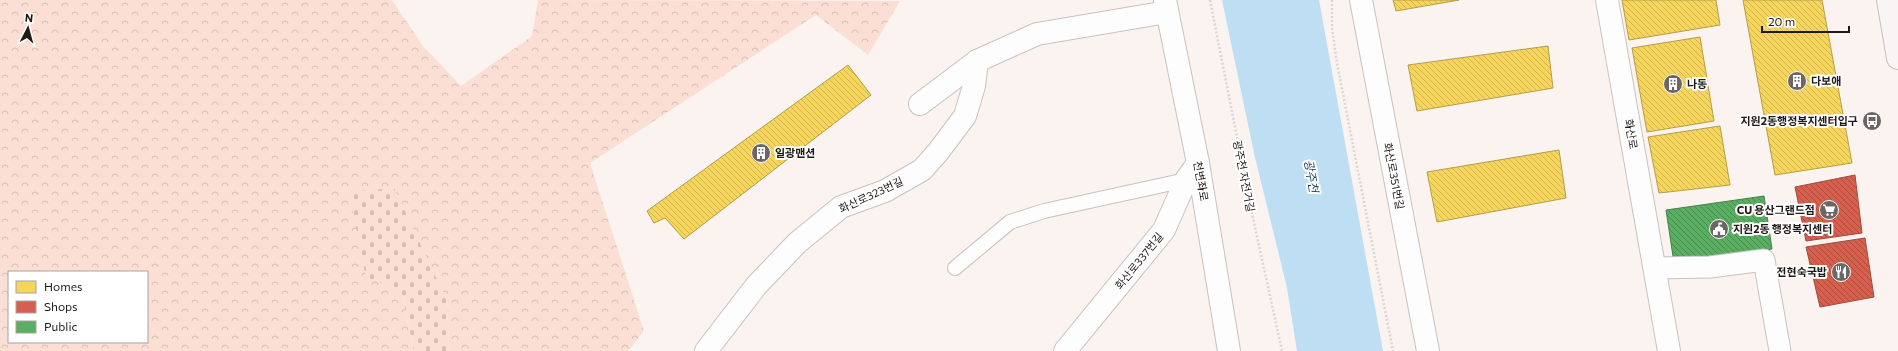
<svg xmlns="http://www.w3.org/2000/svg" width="1898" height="351" viewBox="0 0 1898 351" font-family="Commissioner,'Noto Sans KR',sans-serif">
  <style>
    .forest { fill: url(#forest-crowns); fill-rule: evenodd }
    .cemetery { fill: url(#cemetery-stones) }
    .water { fill: #bedff3 }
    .homes { fill: url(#homes-back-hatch); stroke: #b69d48 }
    .shops { fill: url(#shops-back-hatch); stroke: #9f4b3d }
    .public { fill: url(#public-back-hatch); stroke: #48824b }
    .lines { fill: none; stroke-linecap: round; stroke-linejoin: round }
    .service-casing { stroke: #c8c3c0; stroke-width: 16 }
    .pedestrian-casing { stroke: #c8c3c0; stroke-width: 23 }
    .minor-casing { stroke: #c8c3c0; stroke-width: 24 }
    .secondary-casing { stroke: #c8c3c0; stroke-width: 24 }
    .primary-casing { stroke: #cabfbe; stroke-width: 24 }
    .path { stroke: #d9d7d6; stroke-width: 2.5; stroke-dasharray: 2 2; stroke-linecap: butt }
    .service { stroke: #fefdfd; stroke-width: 14 }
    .pedestrian { stroke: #fefdfd; stroke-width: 21 }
    .minor { stroke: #fefdfd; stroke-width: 22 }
    .secondary { stroke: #fefdfd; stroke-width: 22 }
    .primary { stroke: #faf5f5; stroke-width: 22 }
    .labels { text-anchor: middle; stroke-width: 4; stroke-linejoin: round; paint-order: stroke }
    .poi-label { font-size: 11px; font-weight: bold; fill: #1f1a18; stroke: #fff; text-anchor: start }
    .street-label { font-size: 11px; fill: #1f1a18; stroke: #fff }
    .water-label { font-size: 12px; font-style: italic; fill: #22485d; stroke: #fff }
  </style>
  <defs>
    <pattern id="forest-crowns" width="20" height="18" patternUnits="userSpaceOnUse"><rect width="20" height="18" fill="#fbdfd4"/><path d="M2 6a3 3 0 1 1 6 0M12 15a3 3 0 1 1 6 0" fill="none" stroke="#d7bfb5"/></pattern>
    <pattern id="cemetery-stones" width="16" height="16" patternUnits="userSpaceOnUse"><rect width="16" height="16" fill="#fbdfd4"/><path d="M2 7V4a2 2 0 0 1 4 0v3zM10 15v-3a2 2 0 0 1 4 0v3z" fill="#d7bfb5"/></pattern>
    <pattern id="homes-back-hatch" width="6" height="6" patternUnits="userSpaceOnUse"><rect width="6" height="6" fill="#f6d55c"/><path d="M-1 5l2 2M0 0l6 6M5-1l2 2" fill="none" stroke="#d2b64f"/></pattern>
    <pattern id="shops-back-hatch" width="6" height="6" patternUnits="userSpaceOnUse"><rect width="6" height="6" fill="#d6604d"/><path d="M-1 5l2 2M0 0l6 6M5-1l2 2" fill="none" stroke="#ad4e3f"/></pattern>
    <pattern id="public-back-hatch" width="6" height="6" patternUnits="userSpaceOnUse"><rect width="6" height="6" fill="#5aae61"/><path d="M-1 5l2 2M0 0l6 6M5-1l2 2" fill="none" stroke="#4a8d4f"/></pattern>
  </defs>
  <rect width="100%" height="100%" fill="#faf3f0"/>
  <path class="forest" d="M0,0H392L423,46L461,86L532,36L538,0L900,1L868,55L816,15L590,163L644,331L628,351H449L447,301L393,188L401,289L414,351H0ZM9,272H147V342H9Z"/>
  <polygon class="cemetery" points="394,188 447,301 449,351 414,351 401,289 366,278 349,192"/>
  <polygon class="water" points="1222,0 1319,0 1383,351 1297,351 1287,288 1254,153"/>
  <g class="homes">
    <polygon points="1393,0 1459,0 1396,11"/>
    <polygon points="1622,0 1716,0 1720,25 1629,40"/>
    <polygon points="1743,0 1822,0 1852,163 1775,175"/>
    <polygon points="1700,37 1714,121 1647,132 1632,48"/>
    <polygon points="1548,46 1553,88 1417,111 1408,65"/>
    <polygon points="848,65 871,95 684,239 665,218 654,223 647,211"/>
    <polygon points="1720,126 1730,185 1659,193 1648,137"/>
    <polygon points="1559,150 1566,198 1437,222 1427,172"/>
  </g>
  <g class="shops">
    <polygon points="1855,175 1862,233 1806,241 1795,187"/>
    <polygon points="1865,238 1874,297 1820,307 1806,247"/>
  </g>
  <polygon class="public" points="1764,196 1772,249 1674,263 1666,210"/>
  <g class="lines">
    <g class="service-casing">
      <polyline id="service" points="955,268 1010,222 1044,211 1186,180"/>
    </g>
    <g class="pedestrian-casing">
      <polyline id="pedestrian" points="1654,268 1710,267 1764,260 1780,351"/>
    </g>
    <g class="minor-casing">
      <g id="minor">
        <polyline points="1361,0 1428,351"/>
        <polyline points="1607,0 1669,351"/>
        <polyline points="920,104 977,61 1037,34 1167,12"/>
        <polyline points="706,351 756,286 797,243 841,207 885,191 922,170 938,152 965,116 974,86 977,61"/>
        <polyline points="1065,351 1164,230 1186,180 1198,163"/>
      </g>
    </g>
    <g class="secondary-casing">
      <polyline id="secondary" points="1165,0 1198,163 1229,351"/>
    </g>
    <g class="primary-casing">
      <polyline id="primary" points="1888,0 1898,58"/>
    </g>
    <g class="path">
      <polyline points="1210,0 1253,218 1282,351"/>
      <polyline points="1332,0 1332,28 1337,63 1393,351"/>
    </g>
    <use href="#service" class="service"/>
    <use href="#pedestrian" class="pedestrian"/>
    <use href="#minor" class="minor"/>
    <use href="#secondary" class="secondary"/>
    <use href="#primary" class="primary"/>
  </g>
  <defs>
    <g id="building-disc" transform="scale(1)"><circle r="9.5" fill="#6c6664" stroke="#fff"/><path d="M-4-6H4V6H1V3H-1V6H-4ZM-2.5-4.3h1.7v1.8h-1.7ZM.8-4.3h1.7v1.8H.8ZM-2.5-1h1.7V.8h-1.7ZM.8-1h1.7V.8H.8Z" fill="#fff"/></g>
    <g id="bus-disc" transform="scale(1)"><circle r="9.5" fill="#6c6664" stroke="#fff"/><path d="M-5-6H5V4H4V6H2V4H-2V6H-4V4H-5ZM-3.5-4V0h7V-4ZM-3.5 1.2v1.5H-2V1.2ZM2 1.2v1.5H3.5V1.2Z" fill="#fff"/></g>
    <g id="supermarket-disc" transform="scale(1)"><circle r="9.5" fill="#6c6664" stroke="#fff"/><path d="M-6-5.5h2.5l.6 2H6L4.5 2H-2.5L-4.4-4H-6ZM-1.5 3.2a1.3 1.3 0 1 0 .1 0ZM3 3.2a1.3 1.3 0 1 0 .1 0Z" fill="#fff"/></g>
    <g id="civic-disc" transform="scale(1)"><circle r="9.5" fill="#6c6664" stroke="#fff"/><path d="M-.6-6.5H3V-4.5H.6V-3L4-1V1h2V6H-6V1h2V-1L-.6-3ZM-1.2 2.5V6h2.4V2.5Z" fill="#fff"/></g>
    <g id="restaurant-disc" transform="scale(1)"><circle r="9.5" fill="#6c6664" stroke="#fff"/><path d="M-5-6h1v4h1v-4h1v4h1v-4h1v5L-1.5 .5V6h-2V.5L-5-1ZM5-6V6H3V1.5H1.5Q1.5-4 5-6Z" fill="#fff"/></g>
  </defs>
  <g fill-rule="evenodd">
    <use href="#building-disc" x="1797" y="81"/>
    <use href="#building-disc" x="1673" y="84"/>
    <use href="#bus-disc" x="1872" y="121"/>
    <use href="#building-disc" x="761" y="153"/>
    <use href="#supermarket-disc" x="1829" y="210"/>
    <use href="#civic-disc" x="1719" y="229"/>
    <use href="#restaurant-disc" x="1841" y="272"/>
  </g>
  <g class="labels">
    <g class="poi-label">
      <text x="1811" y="85">다보애</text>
      <text x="1687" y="88">나동</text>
      <text x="1858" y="125" text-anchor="end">지원2동행정복지센터입구</text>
      <text x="775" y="157">일광맨션</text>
      <text x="1815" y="214" text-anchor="end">CU 용산그랜드점</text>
      <text x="1733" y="233">지원2동 행정복지센터</text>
      <text x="1827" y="276" text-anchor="end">전현숙국밥</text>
    </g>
    <g class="street-label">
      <text transform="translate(1631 134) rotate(80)" y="4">화산로</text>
      <text transform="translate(1244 176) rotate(79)" y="4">광주천 자전거길</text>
      <text transform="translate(1394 176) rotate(79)" y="4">화산로351번길</text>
      <text transform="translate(1201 181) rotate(80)" y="4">천변좌로</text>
      <text transform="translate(871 195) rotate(-25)" y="4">화산로323번길</text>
      <text transform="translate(1139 261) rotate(-51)" y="4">화산로337번길</text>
    </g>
    <g class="water-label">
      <text transform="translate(1311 176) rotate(80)" y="4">광주천</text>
    </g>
  </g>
  <rect x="8" y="271" width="140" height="72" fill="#ffffff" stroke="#a5a3a3"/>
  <rect x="16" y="281" width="20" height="12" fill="#f6d55c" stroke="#a5a3a3"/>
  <text x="44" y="291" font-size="12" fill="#1f1a18">Homes</text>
  <rect x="16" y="301" width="20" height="12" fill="#d6604d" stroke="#a5a3a3"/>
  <text x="44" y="311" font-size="12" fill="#1f1a18">Shops</text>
  <rect x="16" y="321" width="20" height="12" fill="#5aae61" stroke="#a5a3a3"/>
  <text x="44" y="331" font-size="12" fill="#1f1a18">Public</text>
  <g transform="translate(28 28) rotate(6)" stroke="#ffffff" stroke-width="3" paint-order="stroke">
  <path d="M0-3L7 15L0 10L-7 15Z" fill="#1f1a18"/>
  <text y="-6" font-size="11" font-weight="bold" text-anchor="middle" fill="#1f1a18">N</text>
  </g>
  <path d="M1762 26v6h87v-6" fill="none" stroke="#1f1a18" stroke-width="2"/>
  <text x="1768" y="26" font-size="12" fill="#1f1a18" stroke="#ffffff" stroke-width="3" paint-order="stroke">20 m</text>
</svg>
